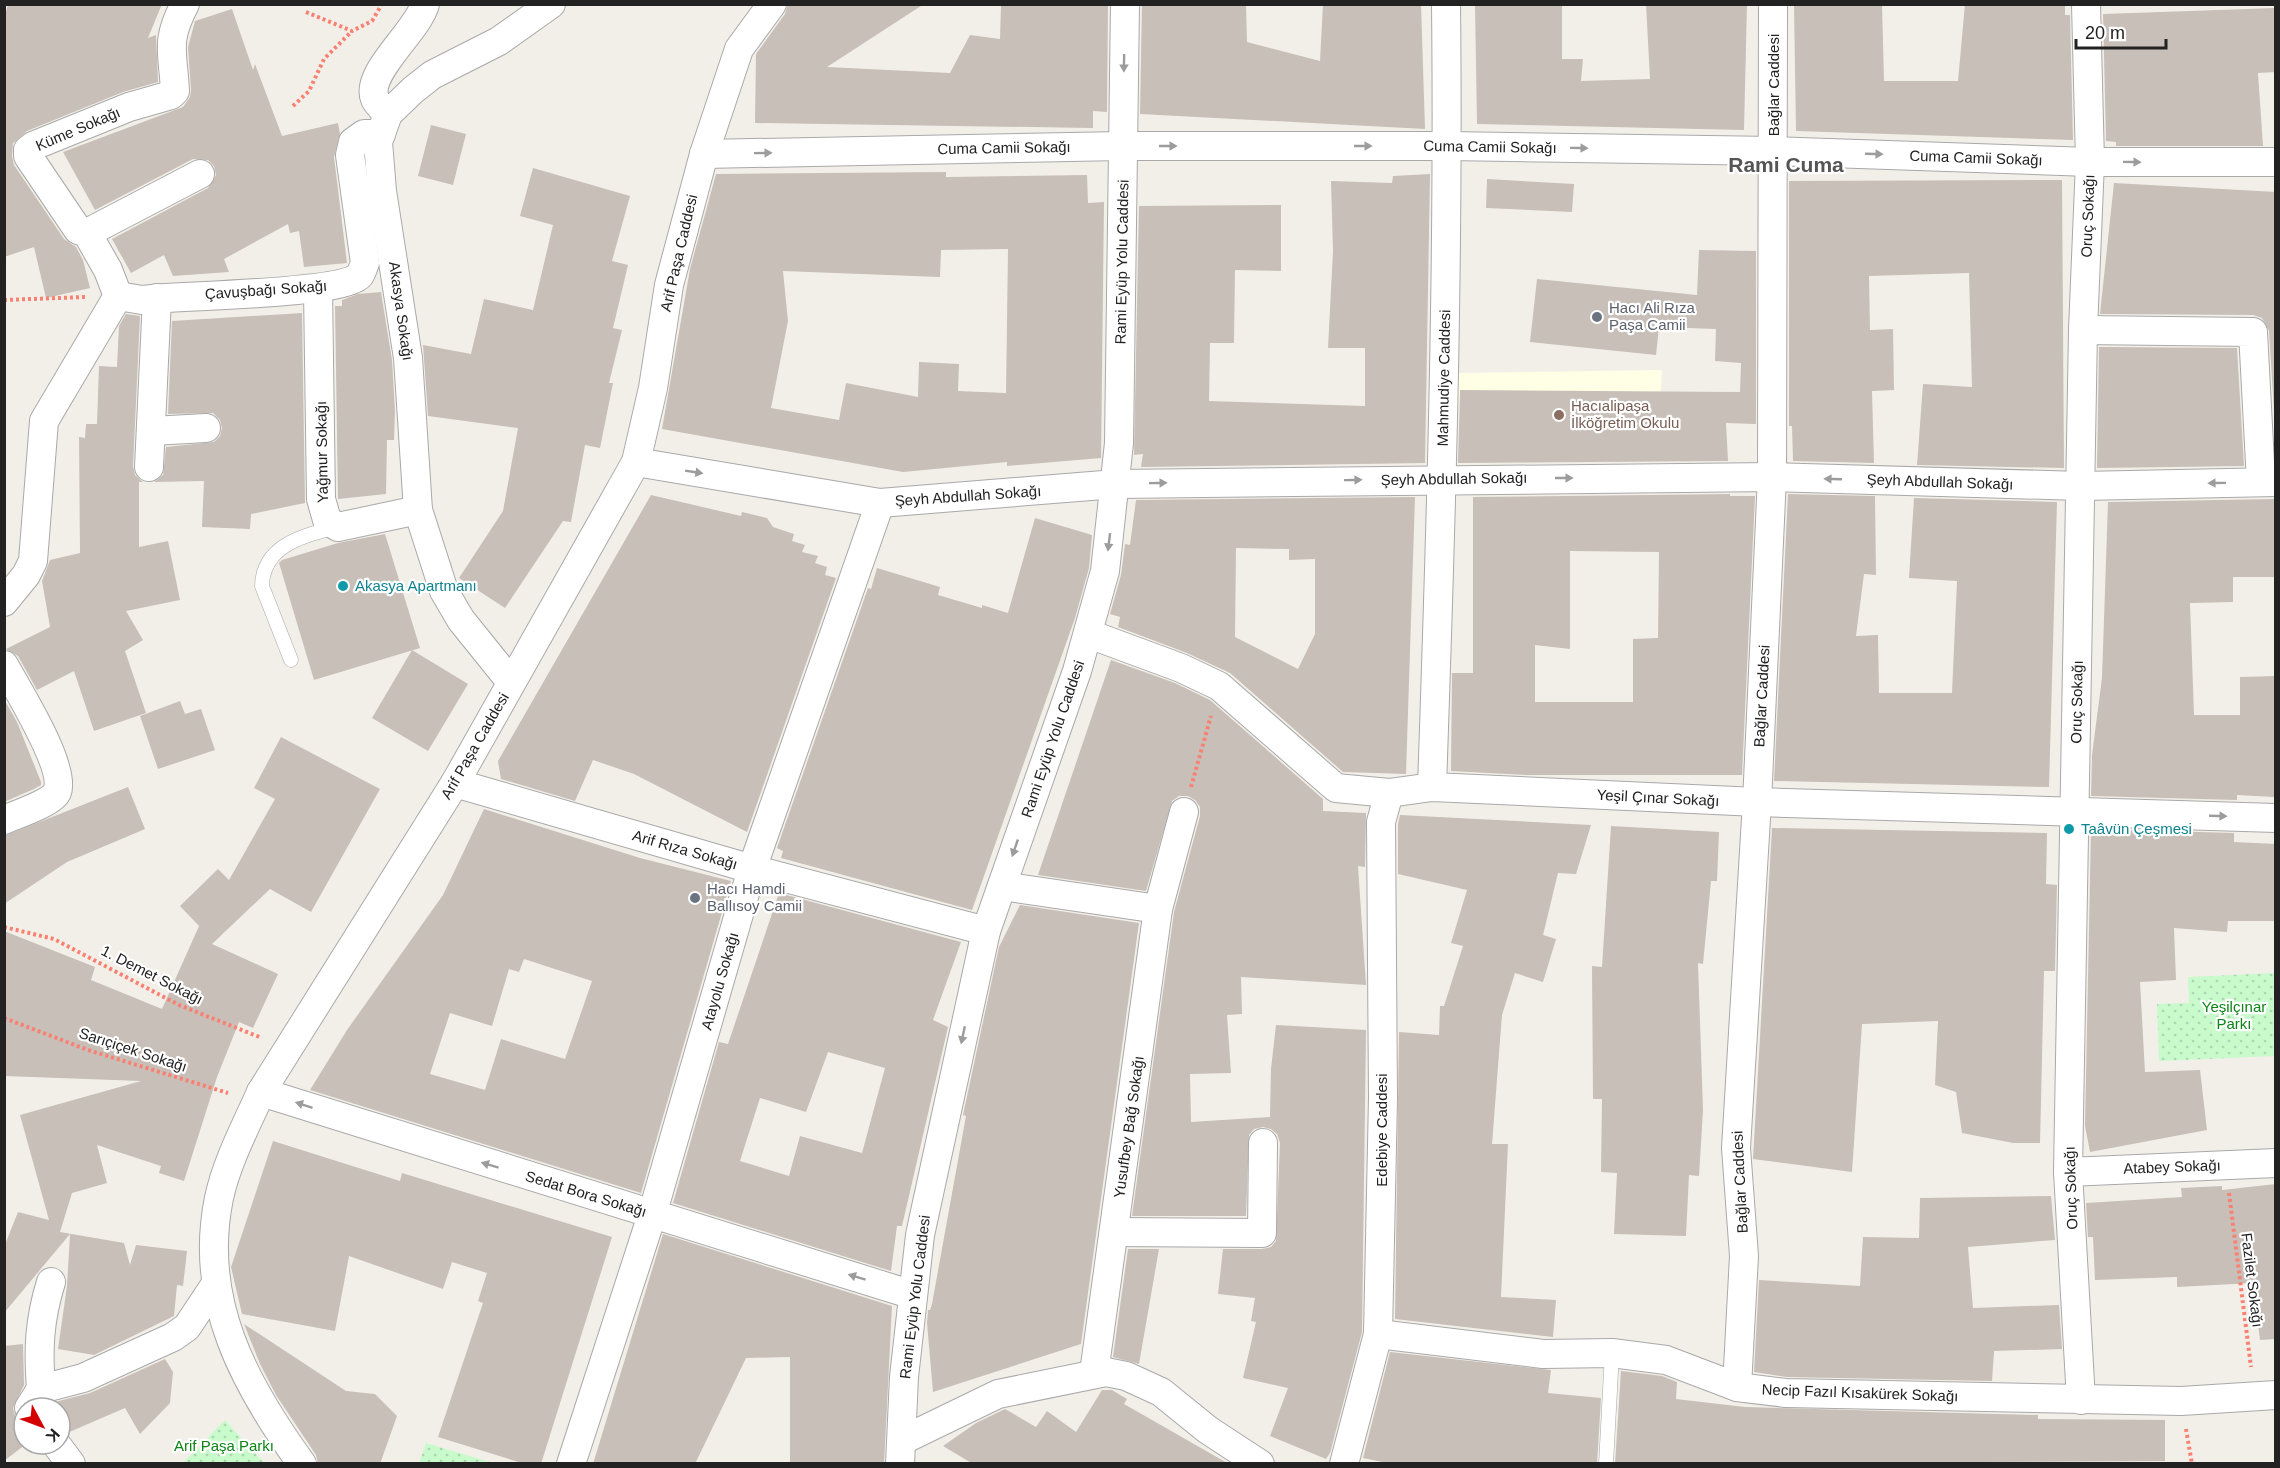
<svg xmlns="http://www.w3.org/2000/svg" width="2280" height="1468" viewBox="0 0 2280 1468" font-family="Arial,sans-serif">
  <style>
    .education { fill: #ffffe5 }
    .park { fill: url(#park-dots) }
    .building { fill: #c7bfb8; fill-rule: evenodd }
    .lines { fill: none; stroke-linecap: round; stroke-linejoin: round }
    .lane-casing { stroke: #a9a9a9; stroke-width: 15 }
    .street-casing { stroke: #a9a9a9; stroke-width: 30 }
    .path { stroke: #fa8072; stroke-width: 4; stroke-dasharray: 3 3; stroke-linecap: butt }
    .lane { stroke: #fff; stroke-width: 14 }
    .street { stroke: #fff; stroke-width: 28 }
    .oneway { fill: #9c9c9c }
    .worship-dot { fill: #6b7280; stroke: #fff; stroke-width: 2 }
    .education-dot { fill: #8d6e63; stroke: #fff; stroke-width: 2 }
    .culture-dot { fill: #0f9aa8; stroke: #fff; stroke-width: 2 }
    .labels { text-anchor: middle; stroke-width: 4.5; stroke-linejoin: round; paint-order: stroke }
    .street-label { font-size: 15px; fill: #222; stroke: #fff }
    .worship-label { font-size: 15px; fill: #5b616d; stroke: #fff; text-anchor: start }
    .education-label { font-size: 15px; fill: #785e54; stroke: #fff; text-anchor: start }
    .culture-label { font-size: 15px; fill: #0d838f; stroke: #fff; text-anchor: start }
    .park-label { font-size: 15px; fill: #0c8416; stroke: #fff }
    .district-label { font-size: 21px; font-weight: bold; fill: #555; stroke: #fff }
  </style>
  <defs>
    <pattern id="park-dots" width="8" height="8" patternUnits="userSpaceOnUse" patternTransform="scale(1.5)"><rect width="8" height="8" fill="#c8facc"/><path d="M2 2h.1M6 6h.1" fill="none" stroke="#acd6af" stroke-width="1.8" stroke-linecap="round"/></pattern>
  </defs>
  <rect width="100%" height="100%" fill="#f2efe9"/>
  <polygon class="education" points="1662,370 1657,456 1461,461 1457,373"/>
  <g class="park">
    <polygon points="2275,973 2275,1056 2159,1061 2157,1004 2189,1003 2188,977"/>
    <polygon points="225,1420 264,1463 183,1463"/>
    <polygon points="426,1443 493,1463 419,1463"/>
  </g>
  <g class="building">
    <polygon points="8,4 162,4 148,38 156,35 158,82 123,92 27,131 13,143 12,156 14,165 64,239 76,247 83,260 90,288 46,298 34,247 4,257 4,20"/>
    <polygon points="788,4 924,4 827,67 950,73 970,35 1000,39 1001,4 1108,4 1107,112 1093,111 1093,128 755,123 756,54 785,14"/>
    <polygon points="1142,4 1246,4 1247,42 1320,61 1323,4 1421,4 1425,129 1140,114"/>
    <polygon points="1475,4 1562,4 1562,59 1583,59 1581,81 1650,79 1646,4 1747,4 1744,130 1477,124"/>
    <polygon points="1794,4 1882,4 1884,81 1958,81 1965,4 2065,4 2065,15 2070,15 2073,140 1796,131"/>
    <polygon points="2276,8 2276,72 2258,73 2263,146 2116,146 2116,142 2106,141 2103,14"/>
    <polygon points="232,9 253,70 255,64 282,136 338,123 340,134 334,157 347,263 304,267 299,231 290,233 288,224 224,259 229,272 173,276 164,255 131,273 112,239 208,188 216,175 214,166 208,160 193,159 95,210 63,152 183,107 190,97 191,90 188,47 195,21"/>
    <polygon points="431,125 466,134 453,185 418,176"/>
    <polygon points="533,168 630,196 612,261 628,265 613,328 622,330 609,383 613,383 600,448 585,445 571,522 563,521 505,608 459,578 503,511 518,428 428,416 423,345 471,354 484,299 533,310 553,225 520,216"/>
    <path d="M946,172V177L1087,175L1088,203L1104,202L1101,458L1007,466V462L903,472L662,429L690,269L716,174ZM1008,249L1006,393L958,391L959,364L919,362L918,397L846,383L839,420L771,408L788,321L783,271L940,277L941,250Z"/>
    <polygon points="1430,174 1425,463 1141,467 1143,454 1134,455 1139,206 1281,205 1281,271 1235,270 1234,343 1210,343 1209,401 1365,406 1365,348 1328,348 1333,251 1331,181 1392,183 1393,176"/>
    <polygon points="1487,179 1574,184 1572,212 1486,208"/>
    <polygon points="2062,180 2064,468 1917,465 1923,384 1972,387 1969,273 1869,276 1870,330 1893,329 1894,390 1872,391 1874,463 1793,461 1792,426 1789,426 1789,181"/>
    <polygon points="2114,183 2276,192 2276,444 2269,331 2262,318 2253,315 2100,314"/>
    <polygon points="1699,250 1756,251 1756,424 1726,423 1728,461 1458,463 1460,390 1740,392 1741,363 1715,361 1716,329 1659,327 1656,355 1530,342 1537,279 1697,295"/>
    <polygon points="381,292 392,360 395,411 394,440 387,440 386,494 338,499 335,306 342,306 342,300 358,294"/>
    <polygon points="302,313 305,503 251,514 250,529 202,527 204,481 154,482 163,475 166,447 214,442 220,436 222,428 220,420 213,413 168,414 172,321"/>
    <polygon points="126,314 140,316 133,466 135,475 143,482 139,482 139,547 168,541 180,600 126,611 143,640 125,651 146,713 94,731 74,671 37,690 18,656 6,649 50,627 42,581 50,560 80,553 79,437 85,438 86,424 97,424 99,366 117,367 119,326"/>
    <polygon points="2099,347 2237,348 2244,466 2097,468"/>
    <path d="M1730,494V496H1755L1742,775H1526L1451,771L1452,673H1473V497ZM1570,551L1659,552L1658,638L1633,639V702H1535V645L1570,649Z"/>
    <polygon points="1788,494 1875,496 1876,575 1864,574 1856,636 1878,635 1879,693 1952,693 1957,581 1909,578 1914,498 2057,502 2049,787 1774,781"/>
    <polygon points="651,495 741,516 742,512 767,518 773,527 794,534 792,541 805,545 802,552 818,556 815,563 827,567 825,575 836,578 747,832 634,774 593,760 575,801 501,779 498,761"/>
    <path d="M1415,497L1406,774L1343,772L1230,673L1187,653L1118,627L1120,617L1110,614L1121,575L1125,544L1130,545L1136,500ZM1236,548L1289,549V560L1315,559V634L1298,669L1235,637Z"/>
    <polygon points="2276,499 2276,577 2233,577 2233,602 2190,603 2194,715 2240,715 2240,677 2276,676 2274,797 2237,795 2237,800 2091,796 2092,755 2102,678 2108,502"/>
    <polygon points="1035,518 1092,535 1089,568 1075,618 972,910 781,858 783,851 777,848 868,588 871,589 877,568 940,587 938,595 982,608 982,605 1008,613"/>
    <polygon points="385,534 420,648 314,680 279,563 282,560 338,543"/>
    <polygon points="412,650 468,684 428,751 372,718"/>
    <polygon points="1111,660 1175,683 1210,700 1323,799 1323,811 1366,813 1365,867 1358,866 1366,985 1241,977 1242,1014 1227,1015 1231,1073 1190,1074 1191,1122 1270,1117 1271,1069 1276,1025 1366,1030 1362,1332 1330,1453 1326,1459 1270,1436 1288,1388 1243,1378 1256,1322 1251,1321 1255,1298 1218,1294 1223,1249 1262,1249 1271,1247 1276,1241 1280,1143 1277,1134 1271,1129 1263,1127 1254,1129 1249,1135 1246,1216 1132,1216 1174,912 1200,816 1200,807 1195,800 1188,796 1179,796 1172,801 1146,891 1038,875"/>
    <polygon points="4,699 17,722 41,782 41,785 34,789 4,802"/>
    <polygon points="180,701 185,714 201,709 215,750 158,769 140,716"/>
    <polygon points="281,737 380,789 311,912 270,889 212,944 278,974 253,1028 239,1022 217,1077 184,1181 159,1173 161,1166 97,1145 107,1183 72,1193 60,1232 124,1243 130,1265 136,1245 187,1251 183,1286 177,1285 174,1316 94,1355 58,1349 67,1286 70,1234 4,1313 4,1247 18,1212 49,1220 20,1115 141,1081 4,1076 4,931 95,967 91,980 162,1009 199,926 180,906 218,869 229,880 275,799 254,788"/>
    <polygon points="128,787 145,829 67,862 4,904 4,836"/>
    <path d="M484,809L640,858L731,881L641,1193L310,1090L347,1030L443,895ZM524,959L592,981L565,1059L501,1039L485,1090L430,1074L450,1013L492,1026L509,969L519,972Z"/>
    <polygon points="1400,815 1591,825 1576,874 1558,873 1543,935 1556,939 1543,982 1515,973 1502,1015 1492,1144 1508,1144 1501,1297 1556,1300 1553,1337 1395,1319 1399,1032 1439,1035 1440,1006 1444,1006 1463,946 1451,943 1467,890 1398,874 1398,824"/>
    <polygon points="1611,826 1719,832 1717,881 1711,881 1703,964 1698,963 1703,1110 1699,1176 1689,1175 1686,1236 1614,1234 1617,1173 1601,1172 1602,1099 1593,1099 1592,966 1602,967"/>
    <polygon points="1772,828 2047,833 2046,884 2057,885 2055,971 2044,971 2040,1143 2013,1143 1962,1133 1956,1092 1935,1085 1938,1021 1862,1024 1852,1172 1753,1159"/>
    <polygon points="2091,829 2234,833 2234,842 2276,844 2276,921 2228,921 2227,932 2174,928 2176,980 2140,982 2145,1072 2200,1070 2207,1130 2090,1152 2085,1126"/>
    <path d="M779,893L961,942L933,1020L948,1027L902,1226H897L891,1271L673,1203L719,1042L728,1044ZM828,1052L885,1068L862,1153L800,1136L789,1176L740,1161L760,1098L806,1112Z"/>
    <polygon points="1020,905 1139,923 1081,1344 933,1392 927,1323 928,1310 930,1310 932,1304 966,1116 963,1115 999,947"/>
    <polygon points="273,1141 400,1181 402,1173 612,1237 541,1464 525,1464 438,1437 483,1303 478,1301 487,1273 452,1262 443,1289 349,1256 335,1331 242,1314 231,1267"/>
    <polygon points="2276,1184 2276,1339 2260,1340 2253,1283 2177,1287 2177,1277 2095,1280 2093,1237 2088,1237 2086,1203 2182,1197 2181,1188 2222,1186 2222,1190"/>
    <polygon points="2051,1196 2055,1240 1968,1247 1973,1308 2059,1305 2062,1349 1994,1351 1992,1381 1787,1377 1754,1372 1759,1280 1860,1286 1863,1237 1919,1238 1920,1198"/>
    <polygon points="663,1234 892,1306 884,1464 790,1464 790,1357 746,1358 695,1464 593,1464"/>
    <polygon points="1128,1249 1159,1249 1139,1364 1113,1357"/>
    <polygon points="244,1324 346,1391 375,1394 397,1416 380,1464 318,1464 316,1455 276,1395 260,1364"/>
    <polygon points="23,1344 24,1385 13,1408 15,1416 24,1423 26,1444 4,1461 4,1346"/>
    <polygon points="1390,1352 1551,1370 1548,1393 1601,1398 1597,1464 1392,1464 1363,1458"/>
    <polygon points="165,1359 173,1372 170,1403 140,1434 125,1408 67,1433 60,1428 60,1408 49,1408 51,1403 90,1393"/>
    <polygon points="1621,1371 1662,1376 1677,1382 1676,1399 1745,1407 2038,1415 2038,1419 2165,1420 2165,1461 1615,1464"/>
    <polygon points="1102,1390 1112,1390 1127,1399 1124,1404 1229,1464 973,1464 943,1446 976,1423 1005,1409 1036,1427 1047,1411 1076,1432"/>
  </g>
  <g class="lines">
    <g class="lane-casing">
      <g id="lane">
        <path d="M291,660L262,586C263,545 303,536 336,527"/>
        <polyline points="1606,1464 1612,1353"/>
      </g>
    </g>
    <g class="street-casing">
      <g id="street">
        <path d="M388,114C384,110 377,104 375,99C364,73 418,31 425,4"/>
        <polyline points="704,154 1123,146 1447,146 1774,151 2090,162 2276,162"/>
        <polyline points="87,233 200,174"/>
        <polyline points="318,289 321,499 327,520 338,527 418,510"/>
        <path d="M118,296L108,270L87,233L78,230L28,156V150L33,146L129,107L171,95L175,91C173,51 165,42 185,4"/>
        <path d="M118,296L142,300C180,295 338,295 359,276C362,273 363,267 365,263L350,155L353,142L364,134H381"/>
        <polyline points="2083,330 2253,332 2261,482"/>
        <polyline points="152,431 206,428"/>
        <polyline points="636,462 880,503 1116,484 1772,477 2081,486 2276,482"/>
        <polyline points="149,467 157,298"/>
        <polyline points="4,602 26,575 33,561 44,421 118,296"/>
        <polyline points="1089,634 1181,668 1219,686 1336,788 1389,793 1432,787 1757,802 2276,818"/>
        <path d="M4,665C17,689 67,768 57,792C54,802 15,815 4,820"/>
        <polyline points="511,682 461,620 444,591 418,510 408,358 382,191 378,142 388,114 413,90 432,75 499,41 551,4"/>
        <polyline points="455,783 752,869 986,931"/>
        <path d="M1432,787C1441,526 1449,265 1446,4"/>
        <polyline points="1002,886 1158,909"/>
        <polyline points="261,1092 913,1295"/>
        <polyline points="2068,1172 2276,1163"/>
        <polyline points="1114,1232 1262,1233 1263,1143"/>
        <polyline points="1378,1334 1543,1354 1612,1353 1666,1360 1737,1387 1786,1393 2181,1401 2276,1395"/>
        <polyline points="1094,1373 1158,909 1184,812"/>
        <polyline points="1737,1387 1744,1256 1736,1148 1757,802 1772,477 1773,4"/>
        <polyline points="41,1389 83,1378 173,1337 187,1327 215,1285"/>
        <path d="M41,1389C38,1349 39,1321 51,1282"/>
        <polyline points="2081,1400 2068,1172 2083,330 2090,162 2086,4"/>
        <polyline points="29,1408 41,1389"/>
        <polyline points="903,1440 998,1394 1106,1372 1126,1376 1161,1392 1208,1430 1260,1464"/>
        <polyline points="56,1444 71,1464"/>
        <path d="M302,1464C244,1384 198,1300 219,1198C227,1161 246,1126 261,1092L455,783L636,462L653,388L669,285L704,154L739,49L772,4"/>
        <polyline points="571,1464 652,1215 752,869 880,503"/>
        <polyline points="900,1464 904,1377 920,1235 986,931 1077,671 1105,571 1119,443 1125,4"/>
        <polyline points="1344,1464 1378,1334 1383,1098 1381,822 1389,793"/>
      </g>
    </g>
    <g class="path">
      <polyline points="306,12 352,31 372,21 382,4"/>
      <polyline points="293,106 309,91 324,59 352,31"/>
      <polyline points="4,300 85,297"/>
      <polyline points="1191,787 1211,716"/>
      <polyline points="4,927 54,939 179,1005 262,1038"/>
      <polyline points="4,1018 88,1050 228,1093"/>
      <polyline points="2229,1193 2251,1367"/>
      <polyline points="2186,1429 2192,1464"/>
    </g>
    <use href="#lane" class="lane"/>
    <use href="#street" class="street"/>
  </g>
  <defs><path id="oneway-solid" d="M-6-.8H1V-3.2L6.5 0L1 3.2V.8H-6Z" transform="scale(1.5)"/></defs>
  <g class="oneway">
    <use href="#oneway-solid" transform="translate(1124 63) rotate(91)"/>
    <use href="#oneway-solid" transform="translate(1168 146)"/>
    <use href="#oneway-solid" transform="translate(1363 146)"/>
    <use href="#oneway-solid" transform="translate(1579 148) rotate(1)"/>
    <use href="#oneway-solid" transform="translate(763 153) rotate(-1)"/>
    <use href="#oneway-solid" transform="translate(1874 154) rotate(2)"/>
    <use href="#oneway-solid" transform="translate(2132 162) rotate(1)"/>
    <use href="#oneway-solid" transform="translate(694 472) rotate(9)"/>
    <use href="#oneway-solid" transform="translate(1564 478)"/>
    <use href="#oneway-solid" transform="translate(1833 479) rotate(-178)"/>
    <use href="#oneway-solid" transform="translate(1353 480) rotate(-1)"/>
    <use href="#oneway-solid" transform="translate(1158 483) rotate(-1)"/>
    <use href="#oneway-solid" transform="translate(2217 483) rotate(179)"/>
    <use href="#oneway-solid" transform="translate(1109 542) rotate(97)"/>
    <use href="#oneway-solid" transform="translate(2218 816) rotate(2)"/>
    <use href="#oneway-solid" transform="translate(1015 848) rotate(109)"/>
    <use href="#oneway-solid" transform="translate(963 1035) rotate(102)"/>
    <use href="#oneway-solid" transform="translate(304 1105) rotate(-162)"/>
    <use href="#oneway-solid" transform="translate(490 1165) rotate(-163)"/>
    <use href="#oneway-solid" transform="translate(857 1277) rotate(-163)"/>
  </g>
  <g class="worship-dot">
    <circle cx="1597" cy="317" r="6"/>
    <circle cx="695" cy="898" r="6"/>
  </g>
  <circle class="education-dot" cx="1559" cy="415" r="6"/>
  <g class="culture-dot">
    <circle cx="343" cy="586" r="6"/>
    <circle cx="2069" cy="829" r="6"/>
  </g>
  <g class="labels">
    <g class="street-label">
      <text transform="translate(1774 85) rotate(-90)" y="5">Bağlar Caddesi</text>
      <text transform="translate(78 129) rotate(-23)" y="5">Küme Sokağı</text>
      <text transform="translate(1490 147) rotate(1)" y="5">Cuma Camii Sokağı</text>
      <text transform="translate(1004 148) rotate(-1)" y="5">Cuma Camii Sokağı</text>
      <text transform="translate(1976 158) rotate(2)" y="5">Cuma Camii Sokağı</text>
      <text transform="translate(2088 216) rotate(-88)" y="5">Oruç Sokağı</text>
      <text transform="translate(679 253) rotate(-77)" y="5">Arif Paşa Caddesi</text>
      <text transform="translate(1122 262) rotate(-89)" y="5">Rami Eyüp Yolu Caddesi</text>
      <text transform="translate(266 290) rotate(-4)" y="5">Çavuşbağı Sokağı</text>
      <text transform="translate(401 311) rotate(82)" y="5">Akasya Sokağı</text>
      <text transform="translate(1444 378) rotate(-89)" y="5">Mahmudiye Caddesi</text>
      <text transform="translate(322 452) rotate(-91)" y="5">Yağmur Sokağı</text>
      <text transform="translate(1454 479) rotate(-1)" y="5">Şeyh Abdullah Sokağı</text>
      <text transform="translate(1940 482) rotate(2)" y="5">Şeyh Abdullah Sokağı</text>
      <text transform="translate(968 496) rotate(-4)" y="5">Şeyh Abdullah Sokağı</text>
      <text transform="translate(1762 696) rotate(-87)" y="5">Bağlar Caddesi</text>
      <text transform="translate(2077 702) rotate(-89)" y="5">Oruç Sokağı</text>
      <text transform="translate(1053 739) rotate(-71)" y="5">Rami Eyüp Yolu Caddesi</text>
      <text transform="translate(475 746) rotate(-60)" y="5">Arif Paşa Caddesi</text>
      <text transform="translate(1658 798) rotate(3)" y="5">Yeşil Çınar Sokağı</text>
      <text transform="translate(685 850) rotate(16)" y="5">Arif Rıza Sokağı</text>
      <text transform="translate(152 975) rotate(27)" y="5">1. Demet Sokağı</text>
      <text transform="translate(720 981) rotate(-74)" y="5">Atayolu Sokağı</text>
      <text transform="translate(133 1050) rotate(18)" y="5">Sarıçiçek Sokağı</text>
      <text transform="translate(1129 1127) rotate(-82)" y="5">Yusufbey Bağ Sokağı</text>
      <text transform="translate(1382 1130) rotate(-90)" y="5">Edebiye Caddesi</text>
      <text transform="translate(2172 1167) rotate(-2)" y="5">Atabey Sokağı</text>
      <text transform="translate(1740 1182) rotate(-93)" y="5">Bağlar Caddesi</text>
      <text transform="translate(2071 1188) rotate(-92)" y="5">Oruç Sokağı</text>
      <text transform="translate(586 1194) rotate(17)" y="5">Sedat Bora Sokağı</text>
      <text transform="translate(2252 1280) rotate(83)" y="5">Fazilet Sokağı</text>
      <text transform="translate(915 1297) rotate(-83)" y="5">Rami Eyüp Yolu Caddesi</text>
      <text transform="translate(1860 1393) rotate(2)" y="5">Necip Fazıl Kısakürek Sokağı</text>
    </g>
    <g class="worship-label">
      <text x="1609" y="313">Hacı Ali Rıza<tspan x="1609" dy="17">Paşa Camii</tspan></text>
      <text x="707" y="894">Hacı Hamdi<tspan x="707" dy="17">Ballısoy Camii</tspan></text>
    </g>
    <g class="education-label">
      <text x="1571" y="411">Hacıalipaşa<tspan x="1571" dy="17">İlköğretim Okulu</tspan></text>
    </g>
    <g class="culture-label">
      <text x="355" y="591">Akasya Apartmanı</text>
      <text x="2081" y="834">Taâvün Çeşmesi</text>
    </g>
    <g class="park-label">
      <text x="2234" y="1012">Yeşilçınar<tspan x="2234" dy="17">Parkı</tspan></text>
      <text x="224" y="1451">Arif Paşa Parkı</text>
    </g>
    <g class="district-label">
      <text x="1786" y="172">Rami Cuma</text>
    </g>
  </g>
  <rect width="2280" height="1468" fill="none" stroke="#222222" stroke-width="12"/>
  <g transform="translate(42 1426) rotate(131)"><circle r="28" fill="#ffffff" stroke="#a7a7a7" stroke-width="1.5"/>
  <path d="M0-4.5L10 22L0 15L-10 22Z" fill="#d40000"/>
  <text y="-9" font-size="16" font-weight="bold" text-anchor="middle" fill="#222222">K</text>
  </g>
  <path d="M2076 39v9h90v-9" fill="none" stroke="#222222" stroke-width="3"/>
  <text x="2085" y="39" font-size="18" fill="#222222" stroke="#ffffff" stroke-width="4.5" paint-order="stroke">20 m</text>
</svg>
